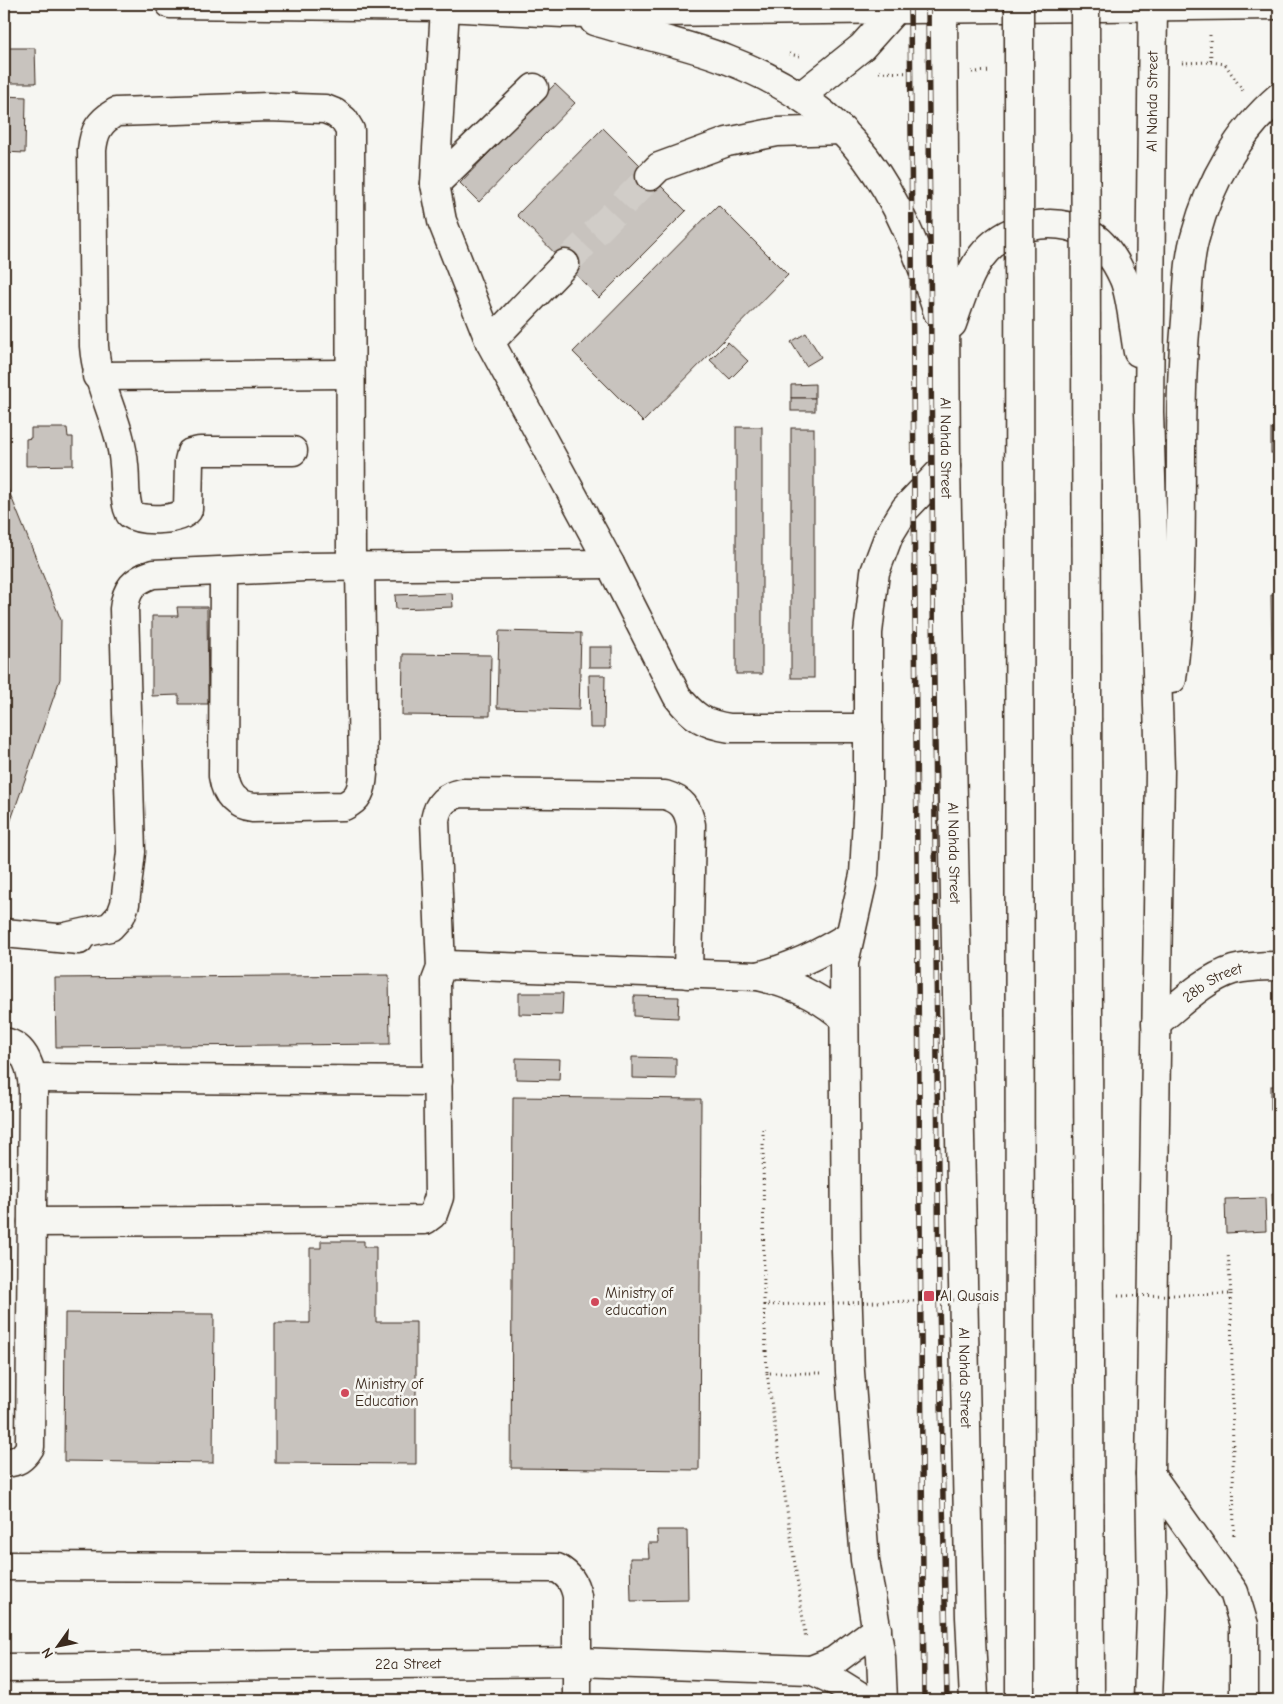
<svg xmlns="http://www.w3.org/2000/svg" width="1283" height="1704" viewBox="0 0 1283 1704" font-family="'Comic Neue',sans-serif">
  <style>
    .building { fill: #c8c3be; stroke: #3b2a1e }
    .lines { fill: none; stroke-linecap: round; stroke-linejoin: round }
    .minor-tunnel { stroke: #d1cdc8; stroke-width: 28; stroke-dasharray: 28 14; stroke-linecap: butt }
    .minor-casing { stroke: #3b2a1e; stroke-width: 31 }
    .major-casing { stroke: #3b2a1e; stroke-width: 31 }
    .path { stroke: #3b2a1e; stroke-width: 3; stroke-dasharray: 1 4; stroke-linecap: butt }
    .minor { stroke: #f6f6f2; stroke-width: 28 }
    .major { stroke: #f6f6f2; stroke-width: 28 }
    .rail-casing { stroke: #3b2a1e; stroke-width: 5.5 }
    .rail { stroke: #f6f6f2; stroke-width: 4; stroke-dasharray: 11; stroke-linecap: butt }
    .major-bridge-casing { stroke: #3b2a1e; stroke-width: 31; stroke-linecap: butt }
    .path-bridge { stroke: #3b2a1e; stroke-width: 3; stroke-dasharray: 1 4; stroke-linecap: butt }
    .major-bridge { stroke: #f6f6f2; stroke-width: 28 }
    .poi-dot { fill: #d1495b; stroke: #f6f6f2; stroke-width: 2 }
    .labels { text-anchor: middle; stroke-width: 5; stroke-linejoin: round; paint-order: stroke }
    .street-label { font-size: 15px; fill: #3b2a1e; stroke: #f6f6f2 }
    .poi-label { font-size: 15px; fill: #3b2a1e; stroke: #f6f6f2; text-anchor: start }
  </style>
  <rect width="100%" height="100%" fill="#f6f6f2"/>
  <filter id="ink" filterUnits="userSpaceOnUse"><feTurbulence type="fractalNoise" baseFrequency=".02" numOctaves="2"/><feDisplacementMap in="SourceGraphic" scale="10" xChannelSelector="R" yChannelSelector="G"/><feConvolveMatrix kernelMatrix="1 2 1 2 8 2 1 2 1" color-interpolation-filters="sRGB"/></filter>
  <g filter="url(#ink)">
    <g class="building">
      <polygon points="4,48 35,48 36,83 4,83"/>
      <polygon points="555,84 575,103 479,202 460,183"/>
      <polygon points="4,96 26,97 25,153 4,152"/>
      <polygon points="603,128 686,211 599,298 517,215"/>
      <polygon points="718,205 788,275 643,422 573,352"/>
      <polygon points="806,333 821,357 806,366 791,342"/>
      <polygon points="728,342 748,361 730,379 710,360"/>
      <polygon points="815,384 815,398 791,398 791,385"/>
      <rect x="791" y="398" width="24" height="13"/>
      <rect x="736" y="427" width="26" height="247"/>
      <polygon points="31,428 67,428 68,437 73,437 73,465 26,466 26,439 31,438"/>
      <rect x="791" y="428" width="23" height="250"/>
      <rect x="1271" y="429" width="8" height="24"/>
      <polygon points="4,479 61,620 60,679 4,840"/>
      <polygon points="452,593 453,607 396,609 395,595"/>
      <polygon points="1271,595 1279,595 1279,659 1272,659"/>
      <polygon points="177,607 207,607 208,704 179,704 179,695 152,696 152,616 178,616"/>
      <polygon points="499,631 581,633 579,710 497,708"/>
      <rect x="589" y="647" width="23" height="20"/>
      <polygon points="403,654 491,655 490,716 402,715"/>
      <polygon points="589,675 605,675 604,728 590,728"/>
      <rect x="1275" y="711" width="4" height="14"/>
      <rect x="1274" y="762" width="5" height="19"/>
      <polygon points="1274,781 1279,781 1279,796 1275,796"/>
      <polygon points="1277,797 1279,797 1279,851 1278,851"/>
      <polygon points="389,975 390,1044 56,1047 55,978"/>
      <polygon points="519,993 563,993 562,1015 519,1014"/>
      <polygon points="634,996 679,997 678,1018 634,1016"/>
      <polygon points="632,1057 676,1058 676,1079 632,1078"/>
      <polygon points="516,1058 560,1059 559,1080 516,1079"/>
      <rect x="1271" y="1086" width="8" height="23"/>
      <polygon points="513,1097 701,1099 699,1470 511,1468"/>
      <polygon points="1272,1193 1279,1193 1279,1221 1273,1221"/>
      <polygon points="1265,1198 1266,1231 1226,1233 1225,1199"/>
      <polygon points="321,1241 364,1241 364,1247 376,1247 376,1322 416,1322 416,1464 275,1463 275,1323 310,1323 310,1248 321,1248"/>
      <polygon points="65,1313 214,1314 213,1463 64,1461"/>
      <polygon points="1275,1340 1279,1340 1279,1362 1275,1361"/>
      <polygon points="657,1530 687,1530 688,1600 631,1601 630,1558 649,1558 648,1543 658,1543"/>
      <polygon points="1274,1555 1279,1555 1279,1603 1273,1603"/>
      <polygon points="1273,1603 1279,1603 1279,1637 1273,1636"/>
    </g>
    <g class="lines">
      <polyline class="minor-tunnel" points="565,264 650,176"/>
      <g class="minor-casing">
        <g id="minor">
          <path d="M445,7L435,184L442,221L490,342L610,564L677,696C693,717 704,724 730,728H869"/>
          <polyline points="650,176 659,167 727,142 777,132 842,130"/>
          <polyline points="435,184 534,88"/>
          <polyline points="490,342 565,264"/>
          <polyline points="97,376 350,374"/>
          <path d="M293,451H200L191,453L189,461L188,510C180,521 141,522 130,514C123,499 126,481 124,465C121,423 97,388 94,346L92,150C94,131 99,122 116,112L268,107L325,109L335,113L344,120L350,130L351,567"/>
          <path d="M224,572L223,776C226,795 234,806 253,808L344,806C359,799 362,790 363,774L360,567"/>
          <polyline points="4,933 79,940"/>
          <path d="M61,938L110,927L121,915L125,904L131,852L124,609C126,589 134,580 153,574L305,567L610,564"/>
          <path d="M441,968L435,820C438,803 446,796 462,793L665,795C682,800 688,808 691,825L688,974"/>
          <path d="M758,976C791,968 820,954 849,936"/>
          <path id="s1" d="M1156,1023C1179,1005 1204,979 1233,970C1248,966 1264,966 1279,966"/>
          <path d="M4,1042C26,1046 32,1070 33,1090L30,1447C23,1459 17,1462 4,1463"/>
          <polyline points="32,1078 438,1081"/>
          <path d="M32,1222L425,1220L433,1214L439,1197L436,981L441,968L447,965L758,976C791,984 817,995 843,1017"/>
          <polyline points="1150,1474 1234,1592 1244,1625 1244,1700"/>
          <path d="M4,1566L557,1568C569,1575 574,1582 577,1596V1700"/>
          <path id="s2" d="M4,1668L577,1662L811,1670L837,1682L866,1700"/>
          <polyline points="811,1670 834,1661 877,1629"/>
          <polyline points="883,1700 881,1657 865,1560 850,1372 846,1251 844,963 864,875 868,798 868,633 875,572 889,535 905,509 946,466"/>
        </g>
      </g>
      <g class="major-casing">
        <g id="major">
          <polyline points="170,4 445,7 563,13 1279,5"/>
          <path id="s3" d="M943,4L946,466L970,1617L974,1700"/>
          <path d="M594,21C637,34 686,43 728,60C856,109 898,189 938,313"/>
          <polyline points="802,95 862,47 895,10"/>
          <path d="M952,324C960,302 967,276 981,257C1005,225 1052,215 1087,233C1103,240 1116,262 1123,277C1131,293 1134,332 1138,352"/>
          <path d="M1172,679C1188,561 1175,439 1186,320C1188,293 1188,259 1196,234C1210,182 1238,132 1279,97"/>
          <path id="s4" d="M1148,1700L1152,1590L1150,1474L1160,770L1149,412L1153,4"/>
        </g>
      </g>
      <g class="path">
        <polyline points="789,54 803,57"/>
        <polyline points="1211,62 1225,64 1243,91"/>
        <polyline points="1182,63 1211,62 1210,35"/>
        <polyline points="879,72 914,73"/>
        <polyline points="972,72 991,71"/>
        <polyline points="763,1129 764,1305"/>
        <polyline points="1231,1294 1234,1539"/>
        <polyline points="766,1351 767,1373 822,1373"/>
        <polyline points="767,1373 806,1640"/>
      </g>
      <use href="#minor" class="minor"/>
      <use href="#major" class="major"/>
      <g class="rail-casing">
        <g id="rail">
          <polyline points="910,4 924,1700"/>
          <polyline points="928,4 939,1297 947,1700"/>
        </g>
      </g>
      <use href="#rail" class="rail"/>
      <g class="major-bridge-casing">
        <g id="major-bridge">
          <polyline points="1019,4 1020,1700"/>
          <polyline points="1085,4 1090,1700"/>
        </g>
      </g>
      <g class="path-bridge">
        <polyline points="1118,1296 1231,1294 1228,1253"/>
        <polyline points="766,1351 764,1305 992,1299"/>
      </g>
      <use href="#major-bridge" class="major-bridge"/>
    </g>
  </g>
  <g class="poi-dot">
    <rect x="923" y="1290" width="12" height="12" rx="2.5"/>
    <circle cx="595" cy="1302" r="5"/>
    <circle cx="345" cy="1393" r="5"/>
  </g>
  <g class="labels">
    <g class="street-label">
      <text dy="5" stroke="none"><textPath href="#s4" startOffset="1599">Al Nahda Street</textPath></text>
      <text dy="5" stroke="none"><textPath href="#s3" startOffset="444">Al Nahda Street</textPath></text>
      <text dy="5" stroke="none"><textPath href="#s3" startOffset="849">Al Nahda Street</textPath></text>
      <text dy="5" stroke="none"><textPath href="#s1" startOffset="70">28b Street</textPath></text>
      <text dy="5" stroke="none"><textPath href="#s3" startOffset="1374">Al Nahda Street</textPath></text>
      <text dy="5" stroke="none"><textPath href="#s2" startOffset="404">22a Street</textPath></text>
    </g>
    <g class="poi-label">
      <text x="605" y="1298">Ministry of<tspan x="605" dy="17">education</tspan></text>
      <text x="940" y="1301">Al Qusais</text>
      <text x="355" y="1389">Ministry of<tspan x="355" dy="17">Education</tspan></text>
    </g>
  </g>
  <rect width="1283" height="1704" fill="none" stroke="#f6f6f2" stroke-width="20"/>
  <rect x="10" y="10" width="1263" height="1684" fill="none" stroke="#3b2a1e" stroke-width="2" filter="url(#ink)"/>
  <g transform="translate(58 1646) rotate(237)" stroke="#f6f6f2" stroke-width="4" paint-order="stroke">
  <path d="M0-4L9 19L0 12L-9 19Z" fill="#3b2a1e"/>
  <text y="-8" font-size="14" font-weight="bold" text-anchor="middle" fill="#3b2a1e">N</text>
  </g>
</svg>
